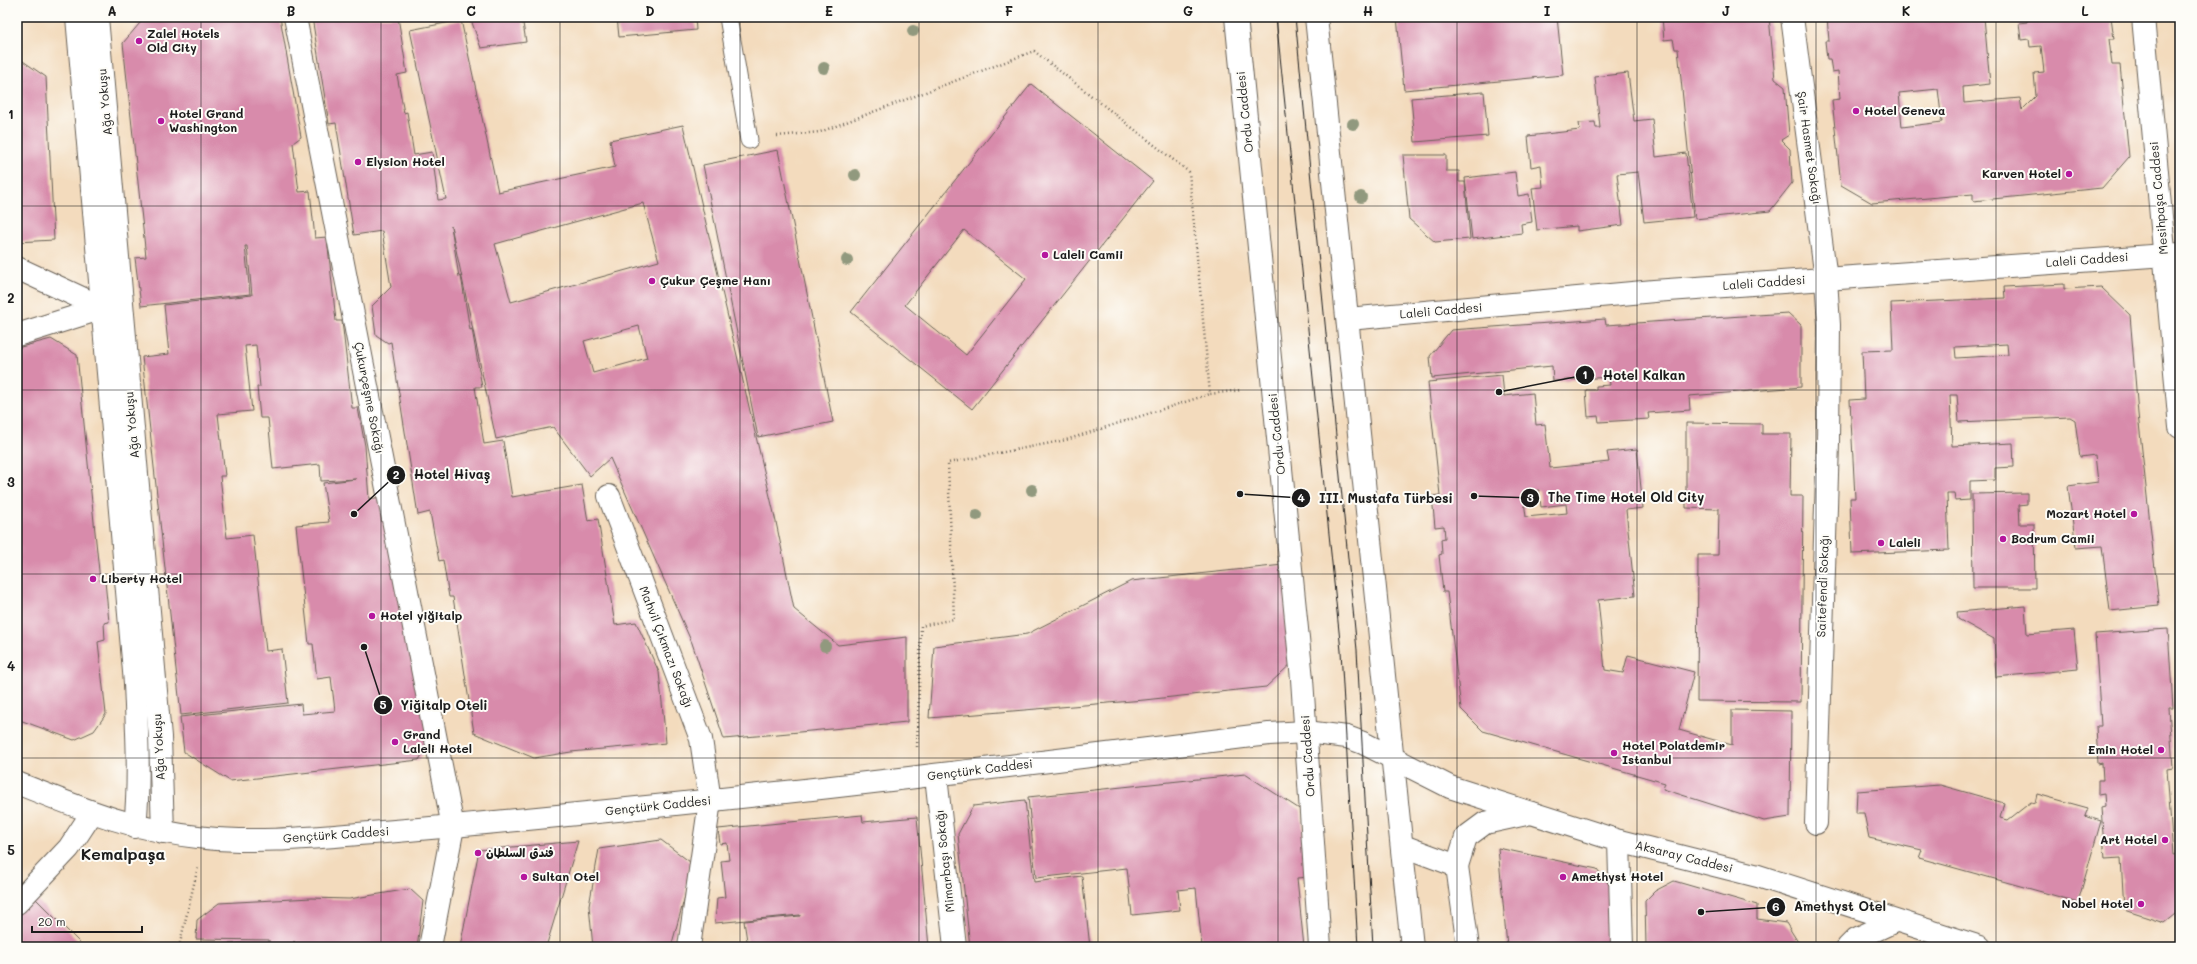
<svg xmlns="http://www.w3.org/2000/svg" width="2197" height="964" viewBox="0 0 2197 964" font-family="Mali,'Playpen Sans Arabic',sans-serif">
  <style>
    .building { fill: #d88bab; fill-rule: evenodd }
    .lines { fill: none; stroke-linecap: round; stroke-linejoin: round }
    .lane-casing { stroke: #675f54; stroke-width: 19 }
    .street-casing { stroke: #675f54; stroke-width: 24 }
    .secondary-casing { stroke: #675f54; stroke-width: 24 }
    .path { stroke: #675f54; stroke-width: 2.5; stroke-dasharray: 1 3; stroke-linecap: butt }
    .lane { stroke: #fff; stroke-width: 17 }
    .street { stroke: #fff; stroke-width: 22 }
    .secondary { stroke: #fff; stroke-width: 22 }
    .tram { stroke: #1c1c1c; stroke-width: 1 }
    .tree { fill: #91997e }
    .grid { fill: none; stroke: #1c1c1c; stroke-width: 1; stroke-opacity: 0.55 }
    .poi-dot { fill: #b5179e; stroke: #fdfcf7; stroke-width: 1.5 }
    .labels { text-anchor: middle; stroke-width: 4; stroke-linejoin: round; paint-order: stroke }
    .poi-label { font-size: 12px; font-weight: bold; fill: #1c1c1c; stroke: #fdfcf7; text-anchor: start }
    .street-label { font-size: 12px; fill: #1c1c1c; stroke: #fdfcf7 }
    .district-label { font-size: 16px; font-weight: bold; fill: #1c1c1c; stroke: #fdfcf7 }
    .leader { fill: none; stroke: #1c1c1c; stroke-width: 1.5 }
    .callout-dot { fill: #1c1c1c; stroke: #fdfcf7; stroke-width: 1.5 }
    .mark-label { font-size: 12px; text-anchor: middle; font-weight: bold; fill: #fff }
    .callout-label { font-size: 13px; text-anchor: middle; font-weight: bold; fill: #1c1c1c; stroke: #fdfcf7; stroke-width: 4; stroke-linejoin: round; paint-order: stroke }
    .neatline { fill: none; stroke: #1c1c1c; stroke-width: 1.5 }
    .grid-label { font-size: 13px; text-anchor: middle; font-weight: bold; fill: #1c1c1c }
  </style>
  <rect width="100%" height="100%" fill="#fdfcf7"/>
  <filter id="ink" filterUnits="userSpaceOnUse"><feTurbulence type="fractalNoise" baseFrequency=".025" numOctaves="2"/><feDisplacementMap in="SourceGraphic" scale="8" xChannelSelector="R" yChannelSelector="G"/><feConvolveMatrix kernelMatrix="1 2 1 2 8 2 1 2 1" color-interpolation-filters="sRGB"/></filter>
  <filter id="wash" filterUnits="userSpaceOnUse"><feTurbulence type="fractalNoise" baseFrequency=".012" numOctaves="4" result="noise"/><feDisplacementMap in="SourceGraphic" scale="16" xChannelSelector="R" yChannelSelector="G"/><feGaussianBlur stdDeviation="0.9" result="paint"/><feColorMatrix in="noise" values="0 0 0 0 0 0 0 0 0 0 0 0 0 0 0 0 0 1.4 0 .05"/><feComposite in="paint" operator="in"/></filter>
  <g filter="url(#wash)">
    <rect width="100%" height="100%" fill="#f3dbbd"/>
    <g id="blocks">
      <g class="building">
        <polygon points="145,17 280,17 301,137 293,143 299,192 310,191 315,238 327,237 336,321 342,321 352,408 358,408 365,446 369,499 381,497 431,739 419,760 230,781 184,752 180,717 301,704 302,714 335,711 331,677 317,679 313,644 309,644 296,525 329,522 323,483 356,479 321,481 320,464 273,469 268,418 260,418 257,387 260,387 256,345 245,346 252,411 218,414 225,476 220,476 227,538 253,535 266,651 282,649 288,703 181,715 142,357 169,354 164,305 252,295 247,246 245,246 250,294 141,306 135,258 146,257 123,43"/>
        <path d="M312,17H398L407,73L397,75L404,113L407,112L414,155L432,152L438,200L446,199L410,30L461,20L498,192L615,167L610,140L683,125L776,522L794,609L838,645L907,637V722L724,739L692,643L610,458L590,476L553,427L496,439L451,226L459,277L461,276L470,330L472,329L482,387H475L484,444L503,441L512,497L582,485L588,521L598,519L615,625L636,622L659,672L666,743L571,752L534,758L474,733L453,597H449L443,560L439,561L430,512L418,515L391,342L388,343L376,335L372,306L391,287L382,231L354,235L336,123L329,124ZM643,203L659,261L511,302L495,244ZM639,326L647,358L593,373L584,341Z"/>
        <polygon points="470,17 522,17 526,42 481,48"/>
        <polygon points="617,17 695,17 696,30 619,37"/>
        <polygon points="1397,17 1557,17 1563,75 1404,90"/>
        <polygon points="1662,17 1769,17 1775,79 1785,87 1789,135 1781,140 1790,149 1792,183 1770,211 1695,219 1678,49 1675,49 1673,39 1664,40"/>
        <path d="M1827,17H1984L1990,84L1963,87L1964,103L2020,98L2022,110L2036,96L2034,73L2044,72L2041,46L2030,47L2029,39L2021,40L2019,23L2027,22V17H2111L2114,39H2109L2112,65H2120L2129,157L2102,188L1973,201V194L1872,203L1841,185L1832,100L1840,99L1838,71L1832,72L1830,59H1827L1825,41H1829ZM1938,89L1942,122L1902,127L1899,93Z"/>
        <polygon points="17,57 46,77 54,240 17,242"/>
        <polygon points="1628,73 1634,121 1652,119 1656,157 1686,153 1693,217 1644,222 1638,172 1617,174 1623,225 1577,231 1577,226 1537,230 1532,188 1543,187 1541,165 1531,167 1528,136 1580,130 1579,123 1595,122 1596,128 1600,128 1595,77"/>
        <path d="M1031,84L1153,181L972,409L851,312ZM964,230L1026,279L966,355L905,305Z"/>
        <polygon points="1484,92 1488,136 1415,142 1411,98"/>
        <polygon points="778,150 833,422 758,437 703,165"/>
        <polygon points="1403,155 1446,155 1446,171 1459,171 1459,182 1465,182 1470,239 1435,242 1409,219"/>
        <polygon points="1515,172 1518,196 1529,194 1532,222 1521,224 1522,233 1472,239 1465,178"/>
        <path d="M2064,284V289L2101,287L2130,315L2138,414L2159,606L2110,611L2102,546L2076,548L2068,486L2098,482L2095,455L2080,457L2075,420L2070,417L1959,422L1957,395H1950L1952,446L2013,443L2014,467L1995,468V480L1970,481V500L1955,501L1954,493H1947L1949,550L1852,554L1850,498H1855L1850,400L1864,399L1862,351L1893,350L1891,303L2005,298L2004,287ZM2007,344L2008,355L1956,358L1955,347Z"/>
        <polygon points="1788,313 1801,325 1801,387 1689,396 1690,410 1648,413 1649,419 1599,422 1598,416 1588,417 1586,390 1596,390 1596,386 1610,385 1609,377 1553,381 1552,366 1432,378 1430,356 1451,330 1605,319 1606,325"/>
        <polygon points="51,339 77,355 100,581 105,581 109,622 104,623 105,640 98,642 106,714 94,731 74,740 17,719 17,348"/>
        <path d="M1502,375L1504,396L1533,393L1536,425L1545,424L1550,468L1609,462L1607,452L1637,449L1643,508L1626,510L1635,596L1598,600L1605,670L1623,673L1628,655L1694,672L1679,730L1732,745V710L1791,711L1790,817L1764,821L1663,789L1665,783L1483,731L1461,709L1447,592H1443L1439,555L1442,554L1441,539L1445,538L1444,526L1435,527L1432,496L1440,495L1428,382ZM1539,490L1541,507L1566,504L1567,513L1526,517L1523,492Z"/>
        <polygon points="1686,423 1762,424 1762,434 1791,434 1790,496 1803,496 1801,702 1697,701 1698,555 1718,555 1719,509 1686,508"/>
        <polygon points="2027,493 2027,504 2019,505 2020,524 2034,524 2035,588 1973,588 1972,494"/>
        <polygon points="1283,565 1294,661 1266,687 1144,700 929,718 934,646 1027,634 1131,581"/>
        <polygon points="2025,606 2027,634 2074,630 2078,669 1996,677 1994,639 1958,619 1957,612"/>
        <polygon points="2168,629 2173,708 2169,708 2173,768 2167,769 2173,855 2180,854 2180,910 2164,923 2124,910 2121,858 2105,859 2101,808 2105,807 2104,794 2098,795 2098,780 2103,780 2102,763 2098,764 2096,726 2101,726 2095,634"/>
        <polygon points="1245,774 1301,810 1308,877 1297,878 1304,947 1202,947 1196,888 1178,890 1180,910 1132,915 1127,868 1036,878 1028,797"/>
        <polygon points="1940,785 2004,803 2000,818 2008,820 2031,802 2035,803 2037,794 2088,808 2085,816 2101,821 2078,902 1919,858 1922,850 1869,838 1864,813 1856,813 1857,791"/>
        <polygon points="1025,800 1034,882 1082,876 1090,947 970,947 958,834 973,806"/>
        <polygon points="862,815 863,822 917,817 929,947 748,947 744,921 800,916 800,915 715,923 717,898 725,897 721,861 729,860 727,843 720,844 718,829"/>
        <polygon points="661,840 690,862 685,896 671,947 593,947 589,906 599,849"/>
        <polygon points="578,841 546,947 460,947 479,850"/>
        <polygon points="1498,848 1597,869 1610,886 1616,947 1538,947 1538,943 1507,946"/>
        <polygon points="1674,881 1757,905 1757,919 1786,923 1798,942 1798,947 1646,947 1645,901 1655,891"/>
        <polygon points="410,889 423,901 417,947 296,947 294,941 294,947 269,947 269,940 196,939 197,920 219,903 311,898 349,899"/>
        <polygon points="31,894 84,947 17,947 17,908"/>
        <polygon points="245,943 245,947 191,947 191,946"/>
      </g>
    </g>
  </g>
  <g filter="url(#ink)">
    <use href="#blocks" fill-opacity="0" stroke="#675f54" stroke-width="1"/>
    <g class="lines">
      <g class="lane-casing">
        <polyline id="lane" points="728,17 749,140"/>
      </g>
      <g class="street-casing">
        <g id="street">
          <polyline points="295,17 453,827 430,947"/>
          <polyline points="1236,17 1302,679 1320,947"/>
          <polyline points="1316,17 1412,947"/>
          <polyline points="1792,17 1826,279 1829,325 1828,443 1816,823"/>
          <polyline points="17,268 103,308"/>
          <polyline points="1348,319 1654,291 2180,254"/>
          <polyline points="17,335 103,308"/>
          <polyline points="609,496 701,739 710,801 689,947"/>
          <polyline points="936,776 955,947"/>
          <polyline points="1619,841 1622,947"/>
          <polyline points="1403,846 1457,866 1468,947"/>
          <polyline points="1457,866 1466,837 1485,823 1531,813"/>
          <polyline points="17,903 69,848 92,813"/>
          <polyline points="1848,947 1856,939 1895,921"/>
        </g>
      </g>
      <g class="secondary-casing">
        <g id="secondary">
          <path d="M77,17L135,683C137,731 140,779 135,827"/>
          <polyline points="97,17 160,737 163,832"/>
          <polyline points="2143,17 2180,427"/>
          <path d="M17,783C82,809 135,831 206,838C256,843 308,838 358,834C428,829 497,822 567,815C802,792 1035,763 1269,734L1306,732L1347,737L1363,743L1450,787L1619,841L1758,876L1980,947"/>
        </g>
      </g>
      <g class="path">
        <polyline points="777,136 820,132 1034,51 1189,172 1210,394 1242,390"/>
        <polyline points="917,747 921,626 954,619 948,463 1066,440 1210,394"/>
        <polyline points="179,947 198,867"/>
      </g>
      <use href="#lane" class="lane"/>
      <use href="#street" class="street"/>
      <use href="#secondary" class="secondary"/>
      <g class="tram">
        <polyline points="1276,17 1341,651 1358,947"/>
        <polyline points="1295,17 1357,650 1373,947"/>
      </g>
    </g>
    <g class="tree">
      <circle cx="913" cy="31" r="6"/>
      <circle cx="824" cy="68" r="6"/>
      <circle cx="1353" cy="124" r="6"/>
      <circle cx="855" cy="175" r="6"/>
      <circle cx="1361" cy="197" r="6"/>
      <circle cx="847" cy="260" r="6"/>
      <circle cx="1032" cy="490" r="6"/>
      <circle cx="977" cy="515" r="6"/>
      <circle cx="825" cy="646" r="6"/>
    </g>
  </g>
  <path class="grid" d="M201,17V947M381,17V947M560,17V947M740,17V947M919,17V947M1098,17V947M1278,17V947M1457,17V947M1637,17V947M1816,17V947M1996,17V947M17,206H2180M17,390H2180M17,574H2180M17,758H2180"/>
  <g class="poi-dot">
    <circle cx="139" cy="41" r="4"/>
    <circle cx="1856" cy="111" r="4"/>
    <circle cx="161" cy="121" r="4"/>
    <circle cx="358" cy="162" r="4"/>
    <circle cx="2069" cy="174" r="4"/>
    <circle cx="1045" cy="255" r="4"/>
    <circle cx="652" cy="281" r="4"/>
    <circle cx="2134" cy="514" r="4"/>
    <circle cx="2003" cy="539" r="4"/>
    <circle cx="1881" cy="543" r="4"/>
    <circle cx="93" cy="579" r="4"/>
    <circle cx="372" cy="616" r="4"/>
    <circle cx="395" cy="742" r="4"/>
    <circle cx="2161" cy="750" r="4"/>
    <circle cx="1614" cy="753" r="4"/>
    <circle cx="2165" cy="840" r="4"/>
    <circle cx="478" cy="853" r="4"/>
    <circle cx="524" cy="877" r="4"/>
    <circle cx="1563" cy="877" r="4"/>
    <circle cx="2141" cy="904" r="4"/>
  </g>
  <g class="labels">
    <g class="poi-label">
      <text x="147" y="38">Zalel Hotels<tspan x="147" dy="14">Old City</tspan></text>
      <text x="1864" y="115">Hotel Geneva</text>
      <text x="169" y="118">Hotel Grand<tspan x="169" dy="14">Washington</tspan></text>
      <text x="366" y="166">Elysion Hotel</text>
      <text x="2061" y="178" text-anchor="end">Karven Hotel</text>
      <text x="1053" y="259">Laleli Camii</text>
      <text x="660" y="285">Çukur Çeşme Hanı</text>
      <text x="2126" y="518" text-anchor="end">Mozart Hotel</text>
      <text x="2011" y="543">Bodrum Camii</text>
      <text x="1889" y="547">Laleli</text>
      <text x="101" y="583">Liberty Hotel</text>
      <text x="380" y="620">Hotel yiğitalp</text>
      <text x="403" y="739">Grand<tspan x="403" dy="14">Laleli Hotel</tspan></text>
      <text x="1622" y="750">Hotel Polatdemir<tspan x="1622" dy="14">Istanbul</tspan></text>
      <text x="2153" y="754" text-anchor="end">Emin Hotel</text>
      <text x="2157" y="844" text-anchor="end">Art Hotel</text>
      <text x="486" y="857">فندق السلطان</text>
      <text x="532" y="881">Sultan Otel</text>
      <text x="1571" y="881">Amethyst Hotel</text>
      <text x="2133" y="908" text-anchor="end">Nobel Hotel</text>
    </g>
    <g class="street-label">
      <text transform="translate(105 102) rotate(-95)" y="4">Ağa Yokuşu</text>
      <text transform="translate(1245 112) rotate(-96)" y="4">Ordu Caddesi</text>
      <text transform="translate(1809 148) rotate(82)" y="4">Şair Hasmet Sokağı</text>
      <text transform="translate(2159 198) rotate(-95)" y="4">Mesihpaşa Caddesi</text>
      <text transform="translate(2087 260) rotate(-4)" y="4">Laleli Caddesi</text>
      <text transform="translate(1764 283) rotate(-4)" y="4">Laleli Caddesi</text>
      <text transform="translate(1441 311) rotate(-5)" y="4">Laleli Caddesi</text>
      <text transform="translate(369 398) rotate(79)" y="4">Çukurçeşme Sokağı</text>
      <text transform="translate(132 425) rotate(-95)" y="4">Ağa Yokuşu</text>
      <text transform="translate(1277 434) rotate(-96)" y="4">Ordu Caddesi</text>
      <text transform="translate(1823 586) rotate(-88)" y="4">Saitefendi Sokağı</text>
      <text transform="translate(666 647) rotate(69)" y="4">Mahvil Çıkmazı Sokağı</text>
      <text transform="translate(159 747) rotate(-93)" y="4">Ağa Yokuşu</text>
      <text transform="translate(1308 756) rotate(-94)" y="4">Ordu Caddesi</text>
      <text transform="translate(980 770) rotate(-7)" y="4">Gençtürk Caddesi</text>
      <text transform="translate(658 806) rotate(-6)" y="4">Gençtürk Caddesi</text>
      <text transform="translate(336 835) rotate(-4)" y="4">Gençtürk Caddesi</text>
      <text transform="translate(1684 857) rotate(14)" y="4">Aksaray Caddesi</text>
      <text transform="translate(945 861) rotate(-96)" y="4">Mimarbaşı Sokağı</text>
    </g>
    <g class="district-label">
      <text x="123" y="860">Kemalpaşa</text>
    </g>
  </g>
  <path class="leader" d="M1499 392L1585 375M354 514L396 475M1474 496L1530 498M1240 494L1301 498M364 647L383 705M1701 912L1776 907"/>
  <g class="callout-dot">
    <circle cx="1499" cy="392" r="4"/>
    <circle cx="354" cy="514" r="4"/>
    <circle cx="1474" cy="496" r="4"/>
    <circle cx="1240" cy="494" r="4"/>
    <circle cx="364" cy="647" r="4"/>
    <circle cx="1701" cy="912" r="4"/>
    <circle cx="1585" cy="375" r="10"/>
    <circle cx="396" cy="475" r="10"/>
    <circle cx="1530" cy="498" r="10"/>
    <circle cx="1301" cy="498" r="10"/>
    <circle cx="383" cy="705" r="10"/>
    <circle cx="1776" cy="907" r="10"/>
  </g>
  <g class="mark-label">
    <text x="1585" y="379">1</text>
    <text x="396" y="479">2</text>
    <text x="1530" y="502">3</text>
    <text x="1301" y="502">4</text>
    <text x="383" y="709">5</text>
    <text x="1776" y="911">6</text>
  </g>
  <g class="callout-label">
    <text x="1644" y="380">Hotel Kalkan</text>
    <text x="452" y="479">Hotel Hivaş</text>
    <text x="1626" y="502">The Time Hotel Old City</text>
    <text x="1386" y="503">III. Mustafa Türbesi</text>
    <text x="444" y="710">Yiğitalp Oteli</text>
    <text x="1840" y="911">Amethyst Otel</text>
  </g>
  <rect width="2197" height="964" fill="none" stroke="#fdfcf7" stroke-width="44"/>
  <path d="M32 926v6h110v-6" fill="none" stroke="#1c1c1c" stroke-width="2"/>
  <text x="38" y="926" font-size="12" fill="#1c1c1c" stroke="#fdfcf7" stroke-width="3" paint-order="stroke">20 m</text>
  <rect x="22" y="22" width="2153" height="920" class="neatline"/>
  <g class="grid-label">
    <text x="112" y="16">A</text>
    <text x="291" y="16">B</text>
    <text x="471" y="16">C</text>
    <text x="650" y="16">D</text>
    <text x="829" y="16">E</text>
    <text x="1009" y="16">F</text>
    <text x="1188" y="16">G</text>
    <text x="1368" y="16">H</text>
    <text x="1547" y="16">I</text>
    <text x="1726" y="16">J</text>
    <text x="1906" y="16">K</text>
    <text x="2085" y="16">L</text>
    <text x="11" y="119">1</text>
    <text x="11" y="303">2</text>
    <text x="11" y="487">3</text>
    <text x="11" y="671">4</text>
    <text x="11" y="855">5</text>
  </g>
</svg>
